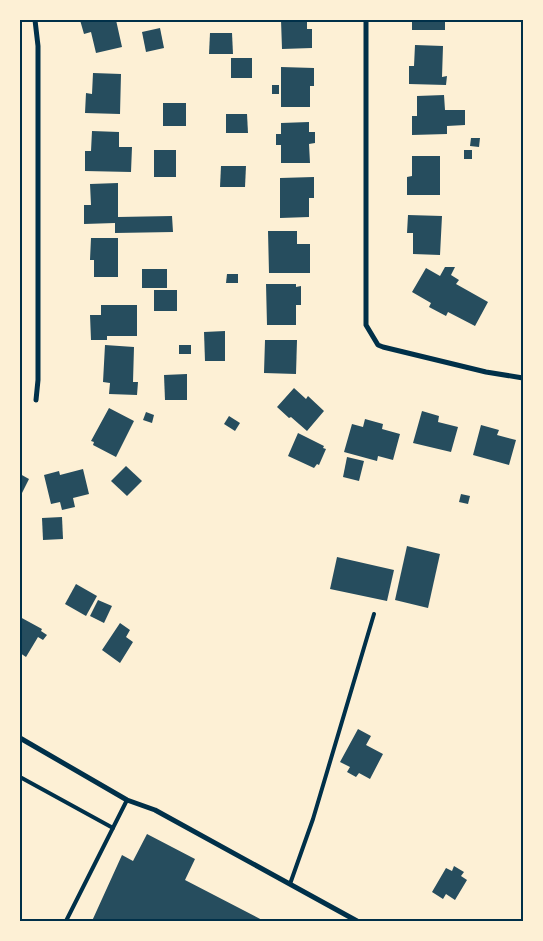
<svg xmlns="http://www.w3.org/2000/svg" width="543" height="941" viewBox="0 0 543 941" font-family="Mulish,sans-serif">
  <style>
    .building { fill: #264d5e }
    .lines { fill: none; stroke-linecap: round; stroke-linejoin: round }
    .service { stroke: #003049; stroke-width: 4 }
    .minor { stroke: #003049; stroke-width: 5 }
    .neatline { fill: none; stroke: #003049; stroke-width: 2 }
  </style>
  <rect width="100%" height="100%" fill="#fdf0d5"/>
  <g class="building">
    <polygon points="80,20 116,20 122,47 96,53 91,32 84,34"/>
    <polygon points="281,20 307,20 307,29 312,29 312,48 282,49"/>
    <rect x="412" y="20" width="33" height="10"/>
    <polygon points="160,28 164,48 146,52 142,32"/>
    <polygon points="210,33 232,33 233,54 209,54"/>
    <polygon points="415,45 443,46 442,77 447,76 446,85 409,84 409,66 414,66"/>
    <rect x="231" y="58" width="21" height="20"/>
    <polygon points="281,67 314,68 314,86 310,86 310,107 281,107"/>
    <polygon points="93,73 121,74 120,114 85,113 86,93 92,94"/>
    <rect x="272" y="85" width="7" height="9"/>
    <polygon points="444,95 445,110 465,110 465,125 447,126 447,134 412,135 412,116 417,116 417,96"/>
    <rect x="163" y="103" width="23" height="23"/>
    <polygon points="226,114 247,114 248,133 226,133"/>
    <polygon points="309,122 309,132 315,132 315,143 309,144 310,163 281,163 281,145 276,145 276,134 281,134 281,123"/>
    <polygon points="92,131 119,132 119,147 132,147 131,172 85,171 85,151 91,151"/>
    <polygon points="471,138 480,138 479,147 470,146"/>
    <rect x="154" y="150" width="22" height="27"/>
    <rect x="464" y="150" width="8" height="9"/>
    <polygon points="412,156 440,156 440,195 407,195 407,177 412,176"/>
    <polygon points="221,166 246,166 245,187 220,187"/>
    <polygon points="314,177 314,198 309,198 309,217 280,218 280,178"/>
    <polygon points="118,183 118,217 172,216 173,232 115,233 115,223 84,224 84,205 91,205 90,184"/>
    <polygon points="408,215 442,216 440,255 413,254 413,233 407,233"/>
    <polygon points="268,231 297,231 297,244 310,244 310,273 269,273"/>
    <polygon points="91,238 118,238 118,277 94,277 94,260 90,260"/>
    <polygon points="445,267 455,267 451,275 459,280 456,284 488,302 475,326 448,312 446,316 429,307 431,303 412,292 426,268 440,276"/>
    <rect x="142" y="269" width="25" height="19"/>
    <polygon points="227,274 238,274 238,283 226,283"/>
    <polygon points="266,284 296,284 296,287 301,286 301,305 296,305 296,325 267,325"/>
    <rect x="154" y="290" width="23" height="21"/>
    <polygon points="101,305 137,305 137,336 107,336 107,340 91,340 90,315 101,315"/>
    <polygon points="225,331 225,361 205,361 204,332"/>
    <polygon points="265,340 297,340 296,374 264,373"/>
    <polygon points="105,345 134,347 133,382 138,382 137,395 109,394 110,383 103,382"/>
    <rect x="179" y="345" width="12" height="9"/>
    <polygon points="187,374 187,400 165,400 164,375"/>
    <polygon points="294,388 306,399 308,396 324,411 307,431 291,417 289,418 277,407"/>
    <polygon points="109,408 134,421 116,457 93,445 94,442 91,441"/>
    <polygon points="422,411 439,416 438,422 458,427 451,452 413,443"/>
    <polygon points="146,412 154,415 152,423 143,420"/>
    <polygon points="229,416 240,423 235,431 224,424"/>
    <polygon points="365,419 383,424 382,429 400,434 393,460 378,456 377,461 344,452 352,424 363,427"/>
    <polygon points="481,425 499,430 497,435 516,440 509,465 473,455"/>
    <polygon points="298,433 324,446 323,448 326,449 319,465 317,464 314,468 288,456"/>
    <polygon points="347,457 364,461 359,481 343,477"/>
    <polygon points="126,466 142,481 127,496 111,481"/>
    <polygon points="83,469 89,494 73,498 75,507 62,510 60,502 51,504 44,475 59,471 60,475"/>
    <polygon points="20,474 29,479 20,497"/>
    <polygon points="461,494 470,496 468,504 459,502"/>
    <polygon points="62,517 63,539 43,540 42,518"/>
    <polygon points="407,546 440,554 428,608 395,600"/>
    <polygon points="337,557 394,570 387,601 330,589"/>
    <polygon points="76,584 97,596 86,616 65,604"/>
    <polygon points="98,600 112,606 104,623 90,616"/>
    <polygon points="20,617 42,629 41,631 47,635 43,640 38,637 26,657 20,653"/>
    <polygon points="120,623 130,630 126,637 133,642 120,663 102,650"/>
    <polygon points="358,729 371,736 366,745 383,754 370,779 359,773 356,777 347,772 350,767 340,762"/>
    <polygon points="147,834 195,859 185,880 264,921 92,921 122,855 133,861"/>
    <polygon points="454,866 464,872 461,876 467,880 455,900 446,894 443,899 432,892 446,868 452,871"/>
  </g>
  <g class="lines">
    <g class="service">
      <polyline points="20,777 113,828"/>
      <polyline points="290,884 313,819 374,614"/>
      <polyline points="66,921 127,800"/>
    </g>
    <g class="minor">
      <polyline points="35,20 38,46 38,380 36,400"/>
      <polyline points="366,20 366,325 378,345 383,347 486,372 523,378"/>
      <polyline points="20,738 127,800 155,810 357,921"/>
    </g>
  </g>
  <rect width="543" height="941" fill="none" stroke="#fdf0d5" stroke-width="42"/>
  <rect x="21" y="21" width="501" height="899" class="neatline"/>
</svg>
